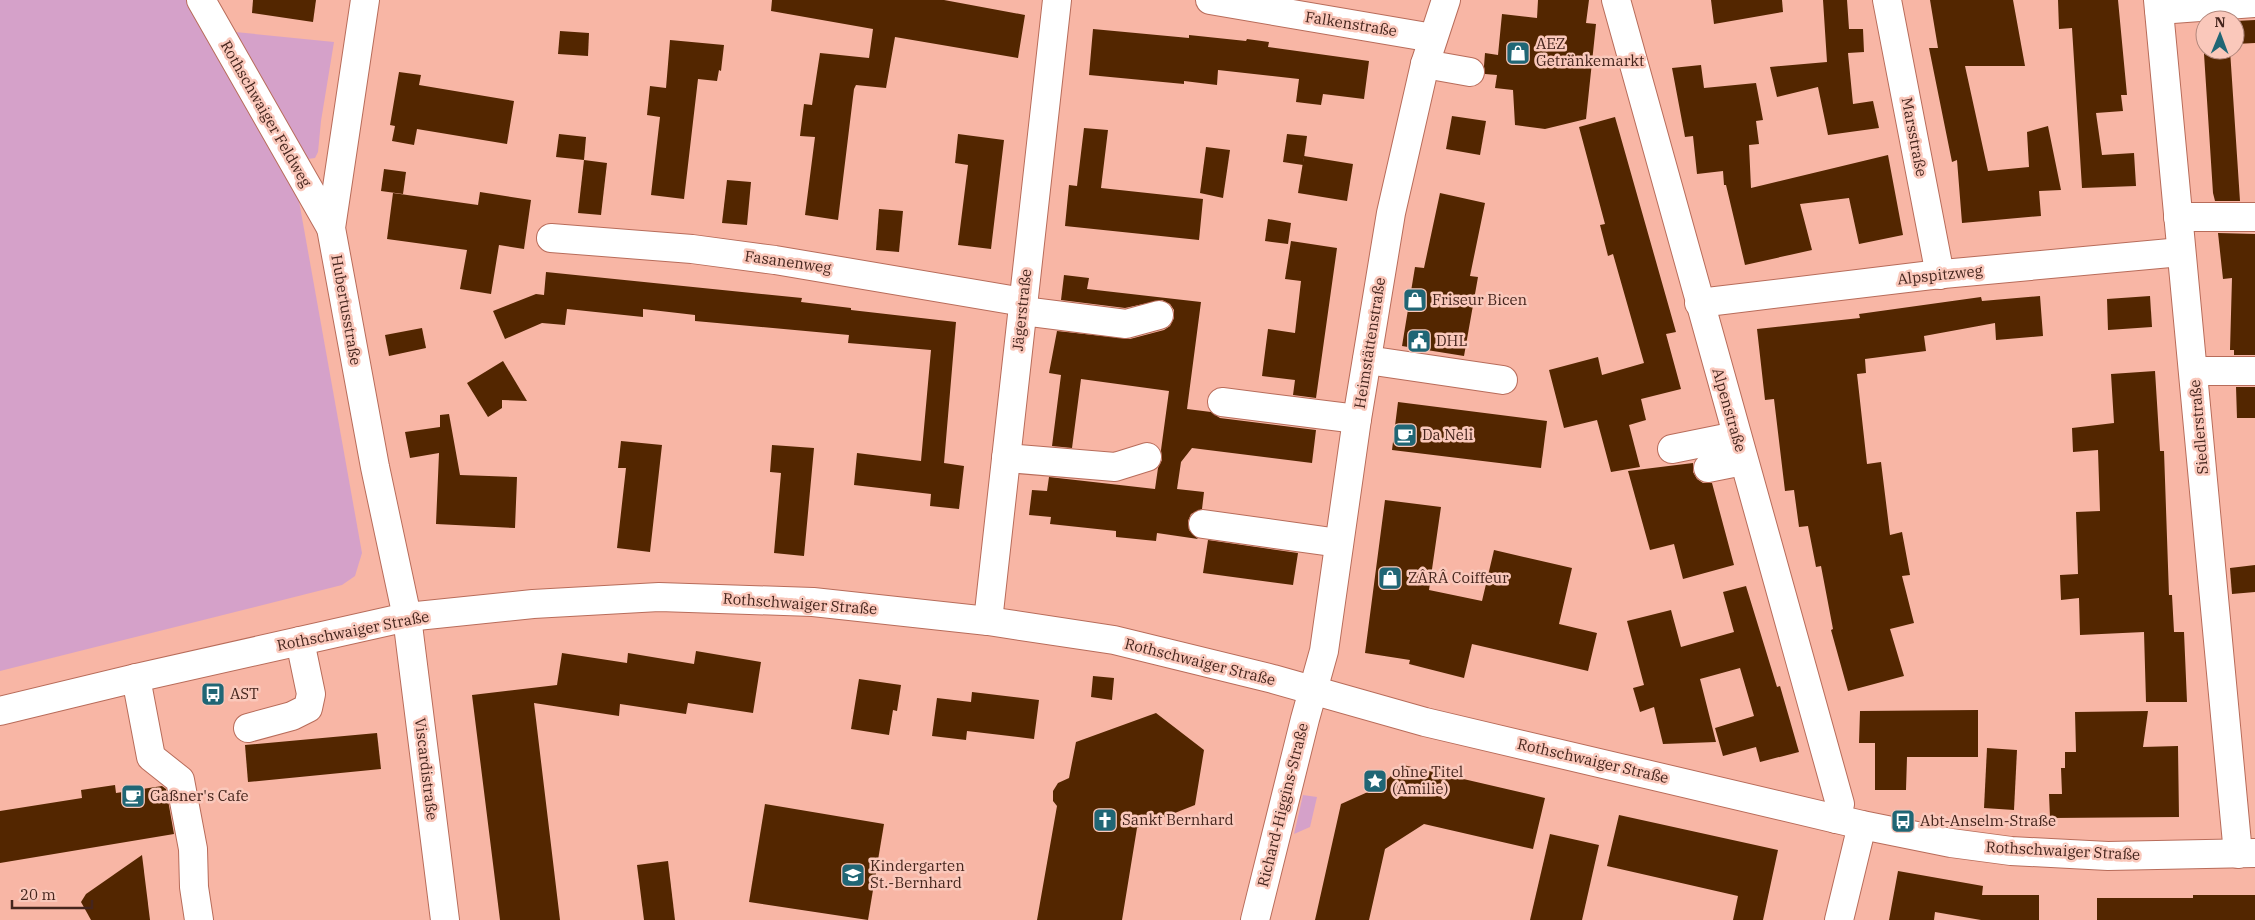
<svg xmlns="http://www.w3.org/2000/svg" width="2255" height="920" viewBox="0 0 2255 920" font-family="'IBM Plex Serif',serif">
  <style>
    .green { fill: #d5a1c9 }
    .building { fill: #532600 }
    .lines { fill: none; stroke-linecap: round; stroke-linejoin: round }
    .minor-casing { stroke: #b86c5a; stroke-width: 30 }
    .minor { stroke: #fff; stroke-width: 28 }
    .labels { text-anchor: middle; stroke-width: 5; stroke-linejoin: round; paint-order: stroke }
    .street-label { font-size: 15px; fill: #45251d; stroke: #fac8bb }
    .poi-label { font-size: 15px; fill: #45251d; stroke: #fac8bb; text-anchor: start }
  </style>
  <rect width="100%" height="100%" fill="#f8b6a5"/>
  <g class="green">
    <polygon points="0,0 192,0 283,164 299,201 362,553 355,576 342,585 0,671"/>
    <polygon points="235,32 334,42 321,121 318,152 315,158 308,159 298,150"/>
    <polygon points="1303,795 1317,797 1310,827 1294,834"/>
  </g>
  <g class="building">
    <polygon points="253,0 316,0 313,22 252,13"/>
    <polygon points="772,0 944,0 1025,15 1018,58 895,37 886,88 856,85 854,89 838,220 805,215 815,137 800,136 804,104 812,105 820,53 869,58 873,29 771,11"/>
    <polygon points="1538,0 1589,0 1586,23 1596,24 1586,119 1545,129 1515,125 1513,90 1495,88 1497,75 1485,74 1484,66 1485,53 1498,55 1502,14 1537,18"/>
    <polygon points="1711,0 1782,0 1783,12 1714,24"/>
    <polygon points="1823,0 1847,0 1849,29 1863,29 1864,52 1848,53 1853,104 1873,101 1879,128 1828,135 1818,87 1777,97 1770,67 1827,62"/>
    <polygon points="1930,0 2013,0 2025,66 1965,66 1988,171 2029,167 2027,132 2048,126 2061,190 2039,191 2041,216 1962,223 1957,160 1952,162 1929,48 1938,48"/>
    <polygon points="2058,0 2118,0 2127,95 2121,95 2123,111 2096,113 2102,155 2134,153 2136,186 2082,188 2072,28 2059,29"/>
    <polygon points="2255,20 2255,43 2235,44 2235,21"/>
    <polygon points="2202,23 2205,23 2205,50 2230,50 2240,201 2215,201 2213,193"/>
    <polygon points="1093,29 1189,38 1189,35 1246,41 1247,39 1269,42 1268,47 1369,61 1364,99 1323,94 1321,105 1296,102 1299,79 1218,70 1217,85 1184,81 1184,84 1089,75"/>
    <polygon points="560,31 589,33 588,56 558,54"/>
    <polygon points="670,40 724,45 721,71 719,70 717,81 698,79 684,199 651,195 660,117 647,115 650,86 666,88"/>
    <polygon points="1701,65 1704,88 1756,83 1763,120 1756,121 1759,144 1749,145 1751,188 1888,155 1903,235 1859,244 1849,198 1800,204 1812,250 1745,265 1726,185 1724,185 1723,171 1697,174 1693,136 1685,137 1672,68"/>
    <polygon points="399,72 421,75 419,85 514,101 507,144 417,129 414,145 392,141 395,126 390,125"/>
    <polygon points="1452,116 1486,121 1480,155 1446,149"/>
    <polygon points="1615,117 1676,332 1666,334 1681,389 1641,399 1646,420 1629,425 1640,467 1611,472 1597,420 1564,428 1549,370 1598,357 1602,375 1644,363 1613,254 1608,256 1600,225 1605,224 1579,127"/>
    <polygon points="1084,128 1108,130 1101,188 1203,199 1199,240 1065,226 1069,185 1077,186"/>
    <polygon points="559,134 586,137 584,160 556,157"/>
    <polygon points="958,134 1004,140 991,249 958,245 968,165 955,163"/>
    <polygon points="1287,134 1307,136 1303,165 1283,162"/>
    <polygon points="1206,147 1230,150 1223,198 1200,193"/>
    <polygon points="1304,156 1353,164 1347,201 1298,193"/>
    <polygon points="584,160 607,163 601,215 578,213"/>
    <polygon points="384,169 406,172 403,194 381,191"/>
    <polygon points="727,180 751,182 747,225 722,223"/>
    <polygon points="480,192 531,200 524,249 499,245 491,294 460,289 467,250 387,239 393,193 478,205"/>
    <polygon points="1440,193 1485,203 1470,276 1478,277 1464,356 1402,346 1415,267 1424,268"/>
    <polygon points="879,209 903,211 899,252 876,250"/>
    <polygon points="1268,219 1291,223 1288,244 1265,241"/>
    <polygon points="2218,233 2255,234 2255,355 2234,355 2234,350 2230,350 2232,278 2223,279"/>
    <polygon points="1291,241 1337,248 1316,398 1293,395 1295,380 1262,376 1268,329 1295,333 1301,281 1285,279"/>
    <polygon points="546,272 802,298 801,302 851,308 851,310 956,322 944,463 964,466 959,509 930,506 931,494 854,485 857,453 921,461 931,350 848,343 849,335 695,321 695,315 643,309 643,317 567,309 565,325 542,323 505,339 493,311 536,294 544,295"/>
    <polygon points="1064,275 1089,278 1087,289 1201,302 1187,409 1211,412 1220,418 1316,430 1312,463 1192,448 1181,462 1177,489 1204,492 1202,509 1191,514 1188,521 1189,530 1198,539 1157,533 1156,541 1116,537 1116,531 1050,524 1051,517 1029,515 1032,490 1047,491 1049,477 1155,489 1158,468 1162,460 1161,450 1169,391 1081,379 1072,448 1052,446 1061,375 1049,373 1057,331 1130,339 1164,330 1170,326 1174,318 1174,310 1170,304 1162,300 1125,308 1061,300"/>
    <polygon points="2040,296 2043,336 1996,340 1995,323 1924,336 1926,351 1865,359 1866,373 1857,374 1867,464 1881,462 1890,535 1902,532 1910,575 1902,576 1914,623 1890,629 1904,676 1848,691 1831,630 1833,629 1821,566 1816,567 1808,526 1799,527 1794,490 1785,491 1774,399 1765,400 1757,329 1860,318 1859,314 1981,297 1982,301"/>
    <polygon points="2150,296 2152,327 2108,330 2107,299"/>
    <polygon points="422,328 426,348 389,356 385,335"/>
    <polygon points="503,361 527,401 502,400 502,408 488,417 467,383"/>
    <polygon points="2155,371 2160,451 2164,451 2169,595 2172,595 2174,632 2184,632 2187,702 2146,702 2144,632 2080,635 2079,598 2061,600 2060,575 2078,574 2076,512 2100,511 2098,450 2073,452 2072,428 2114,423 2111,374"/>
    <polygon points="2236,387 2255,387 2255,418 2237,418"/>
    <polygon points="1398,402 1547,421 1541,468 1392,450"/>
    <polygon points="449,414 460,475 517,477 515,528 436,524 439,453 410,458 405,432 440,427 440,415"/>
    <polygon points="621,441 662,445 650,552 617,548 626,468 618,468"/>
    <polygon points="772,445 814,448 804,556 774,553 781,473 770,472"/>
    <polygon points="1693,463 1693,472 1697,479 1703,483 1712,483 1734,565 1683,579 1674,544 1650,550 1628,471"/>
    <polygon points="1385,500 1441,507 1429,590 1482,601 1494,550 1572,568 1559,624 1597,633 1588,671 1472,644 1464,678 1409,664 1410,660 1365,653"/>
    <polygon points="1208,540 1298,553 1293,585 1203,573"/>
    <polygon points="2255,565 2255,592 2232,594 2230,568"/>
    <polygon points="1746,586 1777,687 1780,686 1799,752 1760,762 1756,747 1723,756 1715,728 1754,716 1740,668 1700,679 1716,742 1663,744 1654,707 1640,712 1633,688 1644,685 1627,621 1671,610 1681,647 1734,632 1723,592"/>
    <polygon points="696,651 761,662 753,713 688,703 686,714 620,704 619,716 534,703 560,920 500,920 472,695 557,685 562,653 627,663 628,653 694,664"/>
    <polygon points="1093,676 1114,678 1112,700 1091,697"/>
    <polygon points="859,679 901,685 897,711 893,710 889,735 851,729"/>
    <polygon points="972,692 1039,700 1034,739 967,731 966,740 932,736 937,698 971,702"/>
    <polygon points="1978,710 1978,757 1907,757 1906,790 1875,790 1875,743 1859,743 1860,711"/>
    <polygon points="2148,711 2143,747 2178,746 2179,817 2050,818 2049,794 2062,794 2061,768 2065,768 2065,752 2076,752 2075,712"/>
    <polygon points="1156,713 1204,750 1195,805 1137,828 1122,920 1037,920 1057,806 1053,801 1053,791 1058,783 1069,778 1076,742"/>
    <polygon points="377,733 381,769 248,782 245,745"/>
    <polygon points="1987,748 2017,750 2014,810 1984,808"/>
    <polygon points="1403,765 1545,798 1533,849 1424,824 1385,849 1369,920 1315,920 1341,804 1379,787"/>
    <polygon points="115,785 116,793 162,786 166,789 174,834 0,863 0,811 82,798 81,790"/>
    <polygon points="765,804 884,824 868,920 749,902"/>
    <polygon points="1619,815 1778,850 1763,920 1733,920 1738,896 1607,866"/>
    <polygon points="1550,834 1599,845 1582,920 1530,920"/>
    <polygon points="142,855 150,920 91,920 81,902 86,894"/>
    <polygon points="668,861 675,920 644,920 637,865"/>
    <polygon points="1898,871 1983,886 1982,895 2039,895 2039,920 1981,920 1935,912 1934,920 1889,920"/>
    <polygon points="2193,895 2255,895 2255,920 2097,920 2097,898 2193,898"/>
  </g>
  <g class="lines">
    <g class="minor-casing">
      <g id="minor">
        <polyline points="201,0 331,228"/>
        <polyline points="365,0 331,228 375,467 407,617 445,920"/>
        <polyline points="1210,0 1433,38"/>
        <polyline points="1616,0 1840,804 1836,819"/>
        <polyline points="1887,0 1940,275"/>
        <polyline points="2158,0 2238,854"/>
        <polyline points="2159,10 2255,3"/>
        <polyline points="1425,64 1470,72"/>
        <polyline points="2178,217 2255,217"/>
        <polyline points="551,238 692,249 775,260 1023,302"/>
        <polyline points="1699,303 1932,275 2181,252"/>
        <polyline points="1023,311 1126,324 1159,315"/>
        <polyline points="1367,360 1503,380"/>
        <polyline points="2194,371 2255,371"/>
        <polyline points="1222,402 1357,419"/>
        <polyline points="1672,449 1736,436"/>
        <polyline points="1006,458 1115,467 1147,457"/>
        <polyline points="1708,468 1743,461"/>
        <polyline points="1203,524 1339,543"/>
        <polyline points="988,621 1057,0"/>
        <polyline points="136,678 151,757 180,780 193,849 194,887 199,920"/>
        <polyline points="0,711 136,678 407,617 533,604 659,597 813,602 988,621 1114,640 1273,679 1425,722 1862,825 1951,843 2011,851 2108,856 2255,853"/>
        <polyline points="248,728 292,716 308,708 311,694 300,641"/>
        <polyline points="1255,920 1305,719 1324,651 1357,419 1391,213 1425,64 1446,0"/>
        <polyline points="1839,920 1862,825"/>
      </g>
    </g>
    <use href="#minor" class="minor"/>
  </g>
  <defs>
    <g id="shop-square" transform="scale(1.25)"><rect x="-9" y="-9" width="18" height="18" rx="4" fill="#206675" stroke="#fac8bb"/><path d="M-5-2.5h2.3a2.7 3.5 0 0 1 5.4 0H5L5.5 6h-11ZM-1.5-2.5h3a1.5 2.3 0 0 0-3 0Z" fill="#fff"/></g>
    <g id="civic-square" transform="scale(1.25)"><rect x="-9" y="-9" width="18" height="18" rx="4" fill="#206675" stroke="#fac8bb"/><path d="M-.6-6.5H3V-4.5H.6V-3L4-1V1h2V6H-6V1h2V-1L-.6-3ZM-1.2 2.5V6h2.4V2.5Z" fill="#fff"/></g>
    <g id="cafe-square" transform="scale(1.25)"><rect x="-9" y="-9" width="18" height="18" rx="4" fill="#206675" stroke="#fac8bb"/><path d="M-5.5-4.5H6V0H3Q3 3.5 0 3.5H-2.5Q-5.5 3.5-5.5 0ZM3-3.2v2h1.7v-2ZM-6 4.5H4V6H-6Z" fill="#fff"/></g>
    <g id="bus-square" transform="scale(1.25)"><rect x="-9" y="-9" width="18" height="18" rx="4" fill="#206675" stroke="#fac8bb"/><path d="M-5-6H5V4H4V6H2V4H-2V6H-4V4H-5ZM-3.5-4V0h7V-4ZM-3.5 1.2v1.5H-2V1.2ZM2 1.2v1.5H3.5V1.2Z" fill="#fff"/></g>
    <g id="sight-square" transform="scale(1.25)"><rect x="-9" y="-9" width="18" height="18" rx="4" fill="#206675" stroke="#fac8bb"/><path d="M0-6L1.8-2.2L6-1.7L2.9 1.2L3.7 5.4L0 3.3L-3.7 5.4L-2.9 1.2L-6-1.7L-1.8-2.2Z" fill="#fff"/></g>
    <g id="church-square" transform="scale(1.25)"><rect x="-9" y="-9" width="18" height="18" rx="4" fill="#206675" stroke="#fac8bb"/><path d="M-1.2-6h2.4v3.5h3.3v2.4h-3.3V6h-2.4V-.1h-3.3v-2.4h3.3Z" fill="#fff"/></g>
    <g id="school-square" transform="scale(1.25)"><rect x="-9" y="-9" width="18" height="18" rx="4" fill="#206675" stroke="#fac8bb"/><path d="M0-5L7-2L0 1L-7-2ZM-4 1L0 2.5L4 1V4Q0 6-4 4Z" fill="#fff"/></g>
  </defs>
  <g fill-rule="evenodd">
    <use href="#shop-square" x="1518" y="53"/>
    <use href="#shop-square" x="1415" y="300"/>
    <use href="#civic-square" x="1419" y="341"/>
    <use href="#cafe-square" x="1405" y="435"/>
    <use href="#shop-square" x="1390" y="578"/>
    <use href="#bus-square" x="213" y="694"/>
    <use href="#sight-square" x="1375" y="781"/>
    <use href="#cafe-square" x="133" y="796"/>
    <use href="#church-square" x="1105" y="820"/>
    <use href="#bus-square" x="1903" y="821"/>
    <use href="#school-square" x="853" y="875"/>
  </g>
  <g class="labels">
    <g class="street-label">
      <text transform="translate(1351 24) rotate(9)" y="5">Falkenstraße</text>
      <text transform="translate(266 114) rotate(60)" y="5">Rothschwaiger Feldweg</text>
      <text transform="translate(1914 137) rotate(79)" y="5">Marsstraße</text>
      <text transform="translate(788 262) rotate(8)" y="5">Fasanenweg</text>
      <text transform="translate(1940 275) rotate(-6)" y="5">Alpspitzweg</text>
      <text transform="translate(346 310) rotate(80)" y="5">Hubertusstraße</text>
      <text transform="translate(1022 310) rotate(-84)" y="5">Jägerstraße</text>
      <text transform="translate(1370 343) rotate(-81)" y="5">Heimstättenstraße</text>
      <text transform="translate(1729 410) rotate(74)" y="5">Alpenstraße</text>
      <text transform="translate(2199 427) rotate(-95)" y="5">Siedlerstraße</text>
      <text transform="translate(800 604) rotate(4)" y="5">Rothschwaiger Straße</text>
      <text transform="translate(353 631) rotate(-11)" y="5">Rothschwaiger Straße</text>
      <text transform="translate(1200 662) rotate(14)" y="5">Rothschwaiger Straße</text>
      <text transform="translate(1593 761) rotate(13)" y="5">Rothschwaiger Straße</text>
      <text transform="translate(426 769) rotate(83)" y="5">Viscardistraße</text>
      <text transform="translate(1283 805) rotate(-76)" y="5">Richard-Higgins-Straße</text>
      <text transform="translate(2063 851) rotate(3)" y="5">Rothschwaiger Straße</text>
    </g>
    <g class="poi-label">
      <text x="1536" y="49">AEZ<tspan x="1536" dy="17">Getränkemarkt</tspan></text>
      <text x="1432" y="305">Friseur Bicen</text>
      <text x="1436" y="346">DHL</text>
      <text x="1422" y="440">Da Neli</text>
      <text x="1408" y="583">ZÂRÂ Coiffeur</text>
      <text x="230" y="699">AST</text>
      <text x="1392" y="777">ohne Titel<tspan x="1392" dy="17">(Amilie)</tspan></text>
      <text x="150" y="801">Gaßner's Cafe</text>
      <text x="1122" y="825">Sankt Bernhard</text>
      <text x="1920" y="826">Abt-Anselm-Straße</text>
      <text x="870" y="871">Kindergarten<tspan x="870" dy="17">St.-Bernhard</tspan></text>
    </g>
  </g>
  <g transform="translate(2220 35) rotate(1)"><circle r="24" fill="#fac8bb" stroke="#b2877c"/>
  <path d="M0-4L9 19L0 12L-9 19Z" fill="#206675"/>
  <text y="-8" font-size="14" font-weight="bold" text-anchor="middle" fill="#45251d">N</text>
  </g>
  <path d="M12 900v8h80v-8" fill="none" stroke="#45251d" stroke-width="2.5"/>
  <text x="20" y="900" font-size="15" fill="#45251d" stroke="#fac8bb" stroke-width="4" paint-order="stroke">20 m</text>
</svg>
